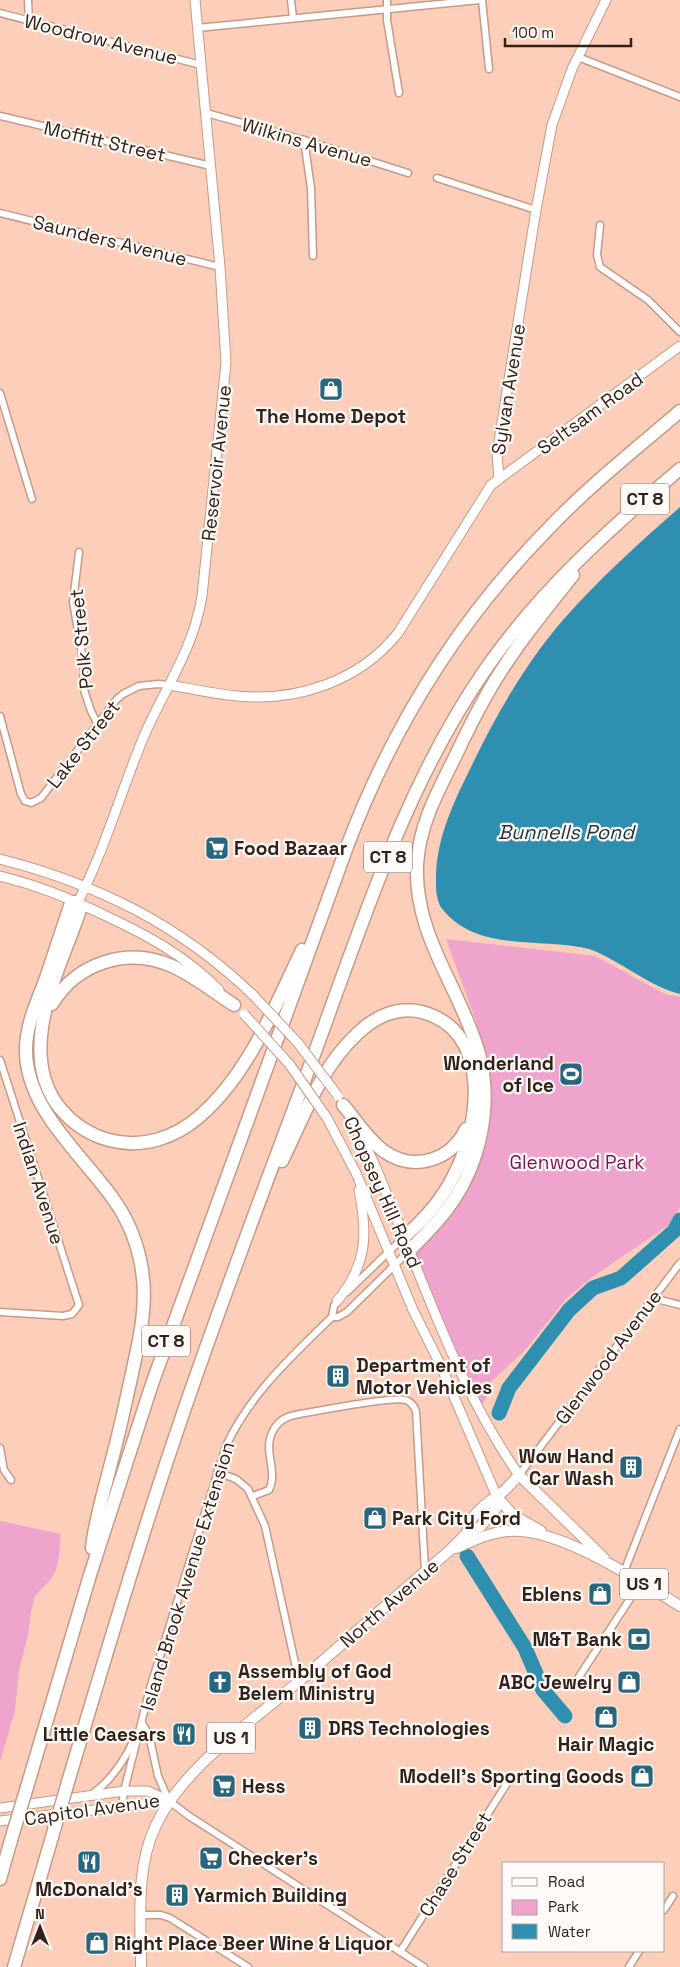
<svg xmlns="http://www.w3.org/2000/svg" width="680" height="1967" viewBox="0 0 680 1967" font-family="'Space Grotesk',sans-serif">
  <style>
    .green { fill: #eea4cd }
    .water { fill: #2e8fb0 }
    .lines { fill: none; stroke-linecap: round; stroke-linejoin: round }
    .river { stroke: #2e8fb0; stroke-width: 15 }
    .street-casing { stroke: #c69a87; stroke-width: 9 }
    .secondary-casing { stroke: #c69a87; stroke-width: 11 }
    .primary-casing { stroke: #c69a87; stroke-width: 12 }
    .highway-casing { stroke: #c69a87; stroke-width: 15 }
    .street { stroke: #fff; stroke-width: 6 }
    .secondary { stroke: #fff; stroke-width: 9 }
    .primary { stroke: #fff; stroke-width: 10 }
    .highway { stroke: #fff; stroke-width: 12 }
    .secondary-bridge-casing { stroke: #c69a87; stroke-width: 11; stroke-linecap: butt }
    .highway-bridge-casing { stroke: #c69a87; stroke-width: 15; stroke-linecap: butt }
    .secondary-bridge { stroke: #fff; stroke-width: 9 }
    .highway-bridge { stroke: #fff; stroke-width: 12 }
    .labels { text-anchor: middle; stroke-width: 4.5; stroke-linejoin: round; paint-order: stroke }
    .shield { fill: #fefaf7; stroke: #6f625c; stroke-width: 1 }
    .shield-label { font-size: 18px; font-weight: bold; fill: #322119 }
    .street-label { font-size: 19px; fill: #322119; stroke: #fefaf7 }
    .poi-label { font-size: 19px; font-weight: bold; fill: #322119; stroke: #fefaf7; text-anchor: start }
    .park-label { font-size: 19px; fill: #7d125a; stroke: #fefaf7 }
    .water-label { font-size: 20px; font-style: italic; fill: #1d323b; stroke: #fefaf7 }
  </style>
  <rect width="100%" height="100%" fill="#fdceba"/>
  <g class="green">
    <polygon points="446,939 595,956 665,994 680,997 680,1208 667,1226 591,1278 567,1298 526,1349 490,1383 489,1394 482,1404 423,1283 407,1243 479,1132 489,1071 488,1058 476,1021"/>
    <polygon points="0,1521 61,1534 59,1556 56,1570 51,1579 35,1596 31,1612 28,1635 19,1670 15,1710 0,1762"/>
  </g>
  <path class="water" d="M680,507V994C657,988 637,974 616,962C607,957 598,952 589,949C541,937 479,953 443,910C435,900 436,886 436,874C438,834 454,802 471,767C496,715 525,664 563,620C599,579 639,543 680,507Z"/>
  <g class="lines">
    <g class="river">
      <polyline points="499,1413 509,1388 569,1310 593,1288 621,1278 674,1231 680,1220"/>
      <polyline points="467,1556 525,1648 543,1690 565,1716"/>
    </g>
    <g class="street-casing">
      <g id="street">
        <polyline points="28,0 29,21"/>
        <polyline points="291,0 293,18"/>
        <polyline points="387,0 387,20 399,93"/>
        <polyline points="482,0 489,69"/>
        <polyline points="0,13 201,65"/>
        <polyline points="197,28 480,0"/>
        <polyline points="578,57 680,97"/>
        <polyline points="206,113 304,140 408,173"/>
        <polyline points="0,116 211,166"/>
        <polyline points="304,140 311,188 313,256"/>
        <polyline points="437,178 536,210"/>
        <polyline points="0,213 220,267"/>
        <polyline points="600,225 597,255 600,267 648,300 680,332"/>
        <polyline points="0,393 32,499"/>
        <polyline points="79,552 73,602 84,665 83,687 91,711 97,723"/>
        <polyline points="0,716 21,794 25,801 31,803 41,798 117,699 123,694 139,686 158,684 170,685"/>
        <polyline points="0,1060 79,1305 72,1314 63,1316 0,1312"/>
        <polyline points="347,1292 404,1237"/>
        <polyline points="653,1298 680,1305"/>
        <polyline points="332,1317 338,1317 347,1312 410,1250"/>
        <polyline points="0,1448 4,1470 11,1480"/>
        <polyline points="217,1472 236,1479 248,1489 265,1526 299,1681"/>
        <polyline points="519,1475 680,1263"/>
        <path d="M253,1496L269,1490C279,1470 261,1450 274,1429C280,1419 288,1416 300,1414C317,1411 394,1396 406,1400C411,1402 414,1406 416,1411L425,1571"/>
        <polyline points="624,1572 680,1429"/>
        <polyline points="573,1686 641,1582"/>
        <polyline points="142,1723 149,1735 158,1776 169,1801 189,1816 424,1967"/>
        <path d="M92,1794C111,1781 124,1761 134,1740"/>
        <path d="M122,1808L124,1791L150,1688L226,1446C250,1394 292,1356 332,1317L334,1306L340,1298"/>
        <polyline points="664,1910 673,1896"/>
        <polyline points="141,1915 161,1915 170,1918 248,1967"/>
        <polyline points="400,1952 511,1777"/>
        <polyline points="629,1967 639,1951"/>
      </g>
    </g>
    <g class="secondary-casing">
      <g id="secondary">
        <polyline points="499,478 497,454 536,210 552,125 572,69 606,0"/>
        <path d="M170,685C192,689 215,694 237,696C297,702 360,681 398,633L491,485L680,346"/>
        <path d="M0,859C98,884 180,925 253,995"/>
        <path d="M0,876C37,885 70,898 104,915C147,935 186,956 219,990"/>
        <path d="M78,902C105,849 121,791 144,736C165,687 193,651 202,596L226,363L220,267L195,0"/>
        <polyline points="327,1118 356,1173 413,1310 440,1364 497,1497"/>
        <path d="M357,1130C373,1158 384,1187 396,1217C432,1305 464,1397 519,1475"/>
        <path d="M337,1301C367,1265 368,1235 359,1190"/>
        <polyline points="0,1808 124,1791 148,1791 169,1801"/>
        <polyline points="0,1821 169,1801"/>
      </g>
    </g>
    <g class="primary-casing">
      <g id="primary">
        <polyline points="497,1497 513,1515 541,1531"/>
        <path d="M467,1533C469,1516 483,1505 496,1497C505,1492 512,1482 519,1475L604,1558"/>
        <path d="M456,1548C472,1541 489,1533 507,1531C558,1526 637,1580 680,1606"/>
        <path d="M141,1967C141,1920 135,1869 156,1825C184,1766 251,1723 299,1681C349,1639 398,1594 448,1552L467,1533L480,1527L496,1508L497,1497"/>
      </g>
    </g>
    <g class="highway-casing">
      <g id="highway">
        <path d="M52,1004C77,963 127,946 172,966C194,976 214,992 234,1005"/>
        <path d="M343,1105C356,1120 368,1140 385,1152C415,1172 451,1160 466,1129"/>
        <path d="M282,1161C303,1118 321,1067 357,1034C374,1017 397,1006 422,1012C493,1031 480,1126 454,1175C442,1200 425,1219 404,1237"/>
        <path d="M410,1250C423,1237 437,1223 448,1208C480,1165 493,1106 479,1054C473,1031 462,1009 452,987C433,948 415,910 417,865C419,826 437,793 454,759C467,732 480,704 496,679C519,642 546,609 573,575"/>
        <path d="M92,1548C95,1519 104,1492 111,1463C120,1430 127,1397 134,1364C141,1333 147,1302 142,1270C138,1245 129,1221 114,1200C82,1154 24,1108 26,1047C27,1022 38,1000 46,978C54,954 62,930 70,906L74,902H78L80,910C60,969 15,1050 59,1107C72,1123 90,1135 109,1140C142,1149 175,1138 200,1116C249,1073 274,1008 302,950"/>
        <path d="M68,1782C102,1668 135,1555 173,1443C215,1317 263,1192 309,1068C360,932 402,790 485,670C539,592 608,530 680,469"/>
        <path d="M27,1787L90,1575L152,1384L348,844C393,726 460,618 550,527C590,485 636,449 680,411"/>
        <polyline points="0,1879 11,1840"/>
        <polyline points="14,1967 52,1837"/>
      </g>
    </g>
    <use href="#street" class="street"/>
    <use href="#secondary" class="secondary"/>
    <use href="#primary" class="primary"/>
    <use href="#highway" class="highway"/>
    <g class="secondary-bridge-casing">
      <g id="secondary-bridge">
        <polyline points="253,995 298,1043 338,1096"/>
        <polyline points="244,1014 290,1065 327,1118"/>
      </g>
    </g>
    <g class="highway-bridge-casing">
      <g id="highway-bridge">
        <polyline points="52,1837 68,1782"/>
        <polyline points="11,1840 27,1787"/>
      </g>
    </g>
    <use href="#secondary-bridge" class="secondary-bridge"/>
    <use href="#highway-bridge" class="highway-bridge"/>
  </g>
  <defs>
    <g id="shop-square" transform="scale(1.25)"><rect x="-9" y="-9" width="18" height="18" rx="4" fill="#28667d" stroke="#fefaf7"/><path d="M-5-2.5h2.3a2.7 3.5 0 0 1 5.4 0H5L5.5 6h-11ZM-1.5-2.5h3a1.5 2.3 0 0 0-3 0Z" fill="#fff"/></g>
    <g id="supermarket-square" transform="scale(1.25)"><rect x="-9" y="-9" width="18" height="18" rx="4" fill="#28667d" stroke="#fefaf7"/><path d="M-6-5.5h2.5l.6 2H6L4.5 2H-2.5L-4.4-4H-6ZM-1.5 3.2a1.3 1.3 0 1 0 .1 0ZM3 3.2a1.3 1.3 0 1 0 .1 0Z" fill="#fff"/></g>
    <g id="stadium-square" transform="scale(1.25)"><rect x="-9" y="-9" width="18" height="18" rx="4" fill="#28667d" stroke="#fefaf7"/><path d="M0-5a6.5 5 0 1 0 0 10a6.5 5 0 1 0 0-10ZM-3.5-1.8h7v3.6h-7Z" fill="#fff"/></g>
    <g id="building-square" transform="scale(1.25)"><rect x="-9" y="-9" width="18" height="18" rx="4" fill="#28667d" stroke="#fefaf7"/><path d="M-4-6H4V6H1V3H-1V6H-4ZM-2.5-4.3h1.7v1.8h-1.7ZM.8-4.3h1.7v1.8H.8ZM-2.5-1h1.7V.8h-1.7ZM.8-1h1.7V.8H.8Z" fill="#fff"/></g>
    <g id="bank-square" transform="scale(1.25)"><rect x="-9" y="-9" width="18" height="18" rx="4" fill="#28667d" stroke="#fefaf7"/><path d="M-6-4H6V4H-6ZM0-2.3a2.3 2.3 0 1 0 0 4.6a2.3 2.3 0 1 0 0-4.6Z" fill="#fff"/></g>
    <g id="church-square" transform="scale(1.25)"><rect x="-9" y="-9" width="18" height="18" rx="4" fill="#28667d" stroke="#fefaf7"/><path d="M-1.2-6h2.4v3.5h3.3v2.4h-3.3V6h-2.4V-.1h-3.3v-2.4h3.3Z" fill="#fff"/></g>
    <g id="restaurant-square" transform="scale(1.25)"><rect x="-9" y="-9" width="18" height="18" rx="4" fill="#28667d" stroke="#fefaf7"/><path d="M-5-6h1v4h1v-4h1v4h1v-4h1v5L-1.5 .5V6h-2V.5L-5-1ZM5-6V6H3V1.5H1.5Q1.5-4 5-6Z" fill="#fff"/></g>
  </defs>
  <g fill-rule="evenodd">
    <use href="#shop-square" x="331" y="389"/>
    <use href="#supermarket-square" x="217" y="848"/>
    <use href="#stadium-square" x="571" y="1074"/>
    <use href="#building-square" x="338" y="1376"/>
    <use href="#building-square" x="631" y="1467"/>
    <use href="#shop-square" x="375" y="1518"/>
    <use href="#shop-square" x="600" y="1594"/>
    <use href="#bank-square" x="639" y="1639"/>
    <use href="#church-square" x="220" y="1682"/>
    <use href="#shop-square" x="629" y="1682"/>
    <use href="#shop-square" x="606" y="1717"/>
    <use href="#building-square" x="310" y="1728"/>
    <use href="#restaurant-square" x="184" y="1734"/>
    <use href="#shop-square" x="642" y="1776"/>
    <use href="#supermarket-square" x="224" y="1786"/>
    <use href="#supermarket-square" x="211" y="1858"/>
    <use href="#restaurant-square" x="89" y="1862"/>
    <use href="#building-square" x="177" y="1895"/>
    <use href="#shop-square" x="97" y="1943"/>
  </g>
  <g class="labels">
    <g class="shield">
      <rect x="621" y="483.5" width="48" height="31" rx="4"/>
      <rect x="364" y="841.5" width="48" height="31" rx="4"/>
      <rect x="142" y="1325.5" width="48" height="31" rx="4"/>
      <rect x="620" y="1568.5" width="48" height="31" rx="4"/>
      <rect x="207" y="1722.5" width="48" height="31" rx="4"/>
    </g>
    <g class="shield-label">
      <text x="645" y="505">CT 8</text>
      <text x="388" y="863">CT 8</text>
      <text x="166" y="1347">CT 8</text>
      <text x="644" y="1590">US 1</text>
      <text x="231" y="1744">US 1</text>
    </g>
    <g class="street-label">
      <text transform="translate(101 39) rotate(14)" y="7">Woodrow Avenue</text>
      <text transform="translate(105 141) rotate(13)" y="7">Moffitt Street</text>
      <text transform="translate(307 142) rotate(16)" y="7">Wilkins Avenue</text>
      <text transform="translate(110 240) rotate(14)" y="7">Saunders Avenue</text>
      <text transform="translate(508 389) rotate(-81)" y="7">Sylvan Avenue</text>
      <text transform="translate(590 413) rotate(-36)" y="7">Seltsam Road</text>
      <text transform="translate(216 463) rotate(-84)" y="7">Reservoir Avenue</text>
      <text transform="translate(81 639) rotate(-96)" y="7">Polk Street</text>
      <text transform="translate(83 744) rotate(-52)" y="7">Lake Street</text>
      <text transform="translate(39 1183) rotate(72)" y="7">Indian Avenue</text>
      <text transform="translate(383 1192) rotate(66)" y="7">Chopsey Hill Road</text>
      <text transform="translate(608 1357) rotate(-53)" y="7">Glenwood Avenue</text>
      <text transform="translate(187 1576) rotate(-73)" y="7">Island Brook Avenue Extension</text>
      <text transform="translate(389 1603) rotate(-41)" y="7">North Avenue</text>
      <text transform="translate(92 1809) rotate(-8)" y="7">Capitol Avenue</text>
      <text transform="translate(455 1864) rotate(-58)" y="7">Chase Street</text>
    </g>
    <g class="poi-label">
      <text x="331" y="423" text-anchor="middle">The Home Depot</text>
      <text x="234" y="855">Food Bazaar</text>
      <text x="554" y="1070" text-anchor="end">Wonderland<tspan x="554" dy="22">of Ice</tspan></text>
      <text x="356" y="1372">Department of<tspan x="356" dy="22">Motor Vehicles</tspan></text>
      <text x="614" y="1463" text-anchor="end">Wow Hand<tspan x="614" dy="22">Car Wash</tspan></text>
      <text x="392" y="1525">Park City Ford</text>
      <text x="582" y="1601" text-anchor="end">Eblens</text>
      <text x="622" y="1646" text-anchor="end">M&amp;T Bank</text>
      <text x="238" y="1678">Assembly of God<tspan x="238" dy="22">Belem Ministry</tspan></text>
      <text x="612" y="1689" text-anchor="end">ABC Jewelry</text>
      <text x="328" y="1735">DRS Technologies</text>
      <text x="166" y="1741" text-anchor="end">Little Caesars</text>
      <text x="606" y="1751" text-anchor="middle">Hair Magic</text>
      <text x="624" y="1783" text-anchor="end">Modell's Sporting Goods</text>
      <text x="242" y="1793">Hess</text>
      <text x="228" y="1865">Checker's</text>
      <text x="89" y="1896" text-anchor="middle">McDonald's</text>
      <text x="194" y="1902">Yarmich Building</text>
      <text x="114" y="1950">Right Place Beer Wine &amp; Liquor</text>
    </g>
    <g class="park-label">
      <text x="577" y="1169">Glenwood Park</text>
    </g>
    <g class="water-label">
      <text x="566" y="839">Bunnells Pond</text>
    </g>
  </g>
  <rect x="502" y="1862" width="162" height="90" fill="#fefaf7" stroke="#aca39e"/>
  <rect x="512" y="1878" width="25" height="8" fill="#ffffff" stroke="#aca39e"/>
  <text x="548" y="1887" font-size="15" fill="#322119">Road</text>
  <rect x="512" y="1900" width="25" height="15" fill="#eea4cd" stroke="#aca39e"/>
  <text x="548" y="1912" font-size="15" fill="#322119">Park</text>
  <rect x="512" y="1924" width="25" height="15" fill="#2e8fb0" stroke="#aca39e"/>
  <text x="548" y="1937" font-size="15" fill="#322119">Water</text>
  <g transform="translate(40 1927)" stroke="#fefaf7" stroke-width="4" paint-order="stroke">
  <path d="M0-4L9 19L0 12L-9 19Z" fill="#322119"/>
  <text y="-8" font-size="14" font-weight="bold" text-anchor="middle" fill="#322119">N</text>
  </g>
  <path d="M505 38v8h126v-8" fill="none" stroke="#322119" stroke-width="2.5"/>
  <text x="512" y="38" font-size="15" fill="#322119" stroke="#fefaf7" stroke-width="4" paint-order="stroke">100 m</text>
</svg>
